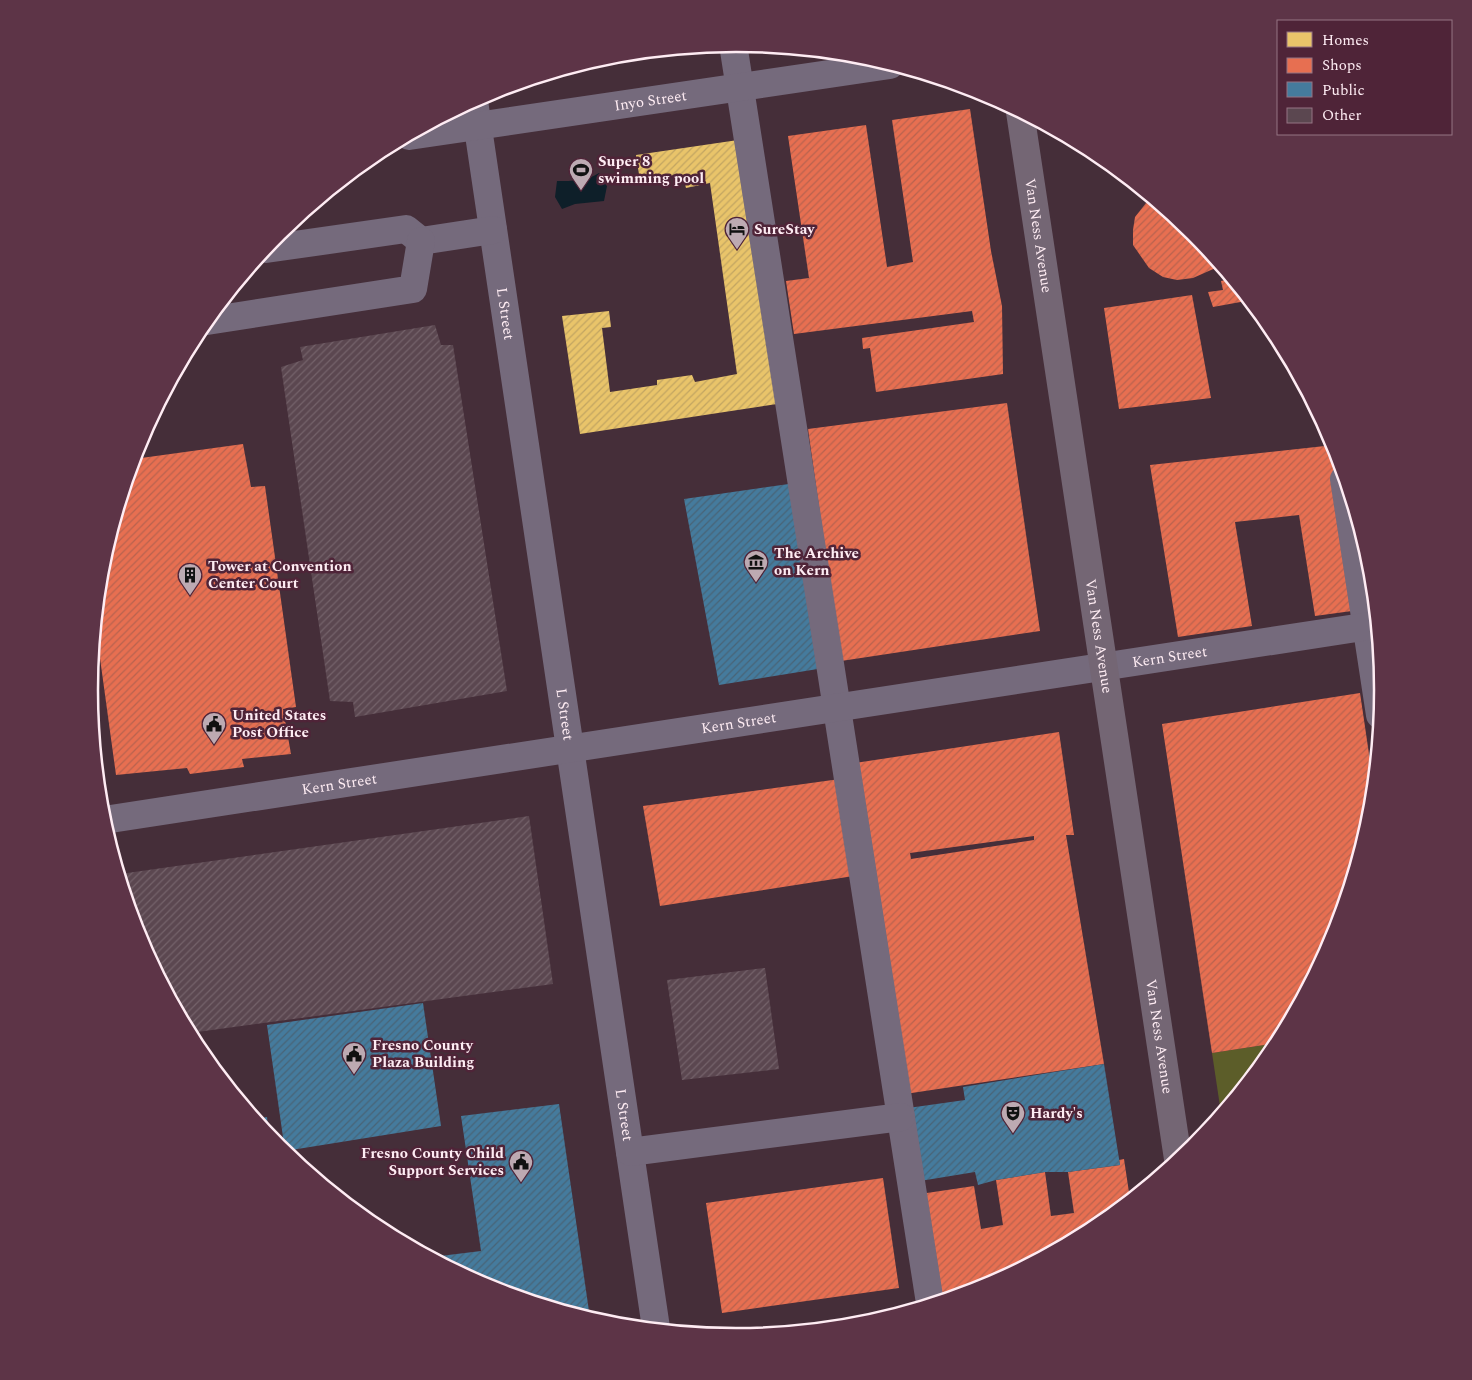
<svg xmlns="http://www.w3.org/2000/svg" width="1472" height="1380" viewBox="0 0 1472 1380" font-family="Spectral,serif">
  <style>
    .green { fill: #5c5d29 }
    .water { fill: #0e1f29 }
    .homes { fill: url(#homes-hatch) }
    .shops { fill: url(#shops-hatch); fill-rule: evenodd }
    .public { fill: url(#public-hatch) }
    .building { fill: url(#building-hatch) }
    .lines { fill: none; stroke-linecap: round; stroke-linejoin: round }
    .minor { stroke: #756a7c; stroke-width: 28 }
    .major { stroke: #746674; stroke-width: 28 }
    .labels { text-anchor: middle; stroke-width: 5; stroke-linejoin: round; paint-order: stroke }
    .street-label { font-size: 15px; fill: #feecf3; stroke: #4f2438 }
    .poi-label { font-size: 15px; font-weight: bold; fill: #feecf3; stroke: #4f2438; text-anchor: start }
    .rim { fill: none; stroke: #feecf3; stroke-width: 2.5 }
  </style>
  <defs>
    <pattern id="homes-hatch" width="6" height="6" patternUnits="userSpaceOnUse" patternTransform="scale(1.25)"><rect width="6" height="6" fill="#e9c46a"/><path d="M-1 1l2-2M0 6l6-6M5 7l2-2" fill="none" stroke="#c2a562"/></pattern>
    <pattern id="shops-hatch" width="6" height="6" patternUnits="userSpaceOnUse" patternTransform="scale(1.25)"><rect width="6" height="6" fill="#e76f51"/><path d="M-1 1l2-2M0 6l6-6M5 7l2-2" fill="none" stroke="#b8634f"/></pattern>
    <pattern id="public-hatch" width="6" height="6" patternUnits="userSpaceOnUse" patternTransform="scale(1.25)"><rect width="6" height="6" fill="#457b9d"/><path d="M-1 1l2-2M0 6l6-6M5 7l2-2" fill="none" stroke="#486477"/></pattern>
    <pattern id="building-hatch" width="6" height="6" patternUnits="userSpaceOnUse" patternTransform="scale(1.25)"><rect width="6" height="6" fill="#5b4750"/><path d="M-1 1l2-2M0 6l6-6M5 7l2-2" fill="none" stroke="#74626a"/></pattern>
  </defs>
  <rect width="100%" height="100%" fill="#452e39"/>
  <polygon class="green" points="1276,1043 1273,1049 1221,1113 1212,1053"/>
  <path class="water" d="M599,173L607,186L604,201L575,204L562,209L555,197L557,181C573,181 586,181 599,173Z"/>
  <polygon class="homes" points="738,140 777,404 580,434 562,316 609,311 611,327 602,328 610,392 657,385 657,380 692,375 695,382 737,374 710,183 686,188 682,174 640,181 636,155"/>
  <g class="shops">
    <polygon points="970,109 991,251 1002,306 1003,374 876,392 870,348 863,349 862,338 974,322 972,311 794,334 786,281 809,278 788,136 866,125 887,267 913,262 892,120"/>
    <polygon points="1150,198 1193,233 1220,266 1193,278 1177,280 1163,277 1149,268 1133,245 1133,230 1135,217"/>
    <polygon points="1231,279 1246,297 1246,301 1213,307 1208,292 1223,290 1221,281"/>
    <polygon points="1192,295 1211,398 1119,409 1104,308"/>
    <polygon points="1007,403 1040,631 841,661 808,429"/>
    <polygon points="243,444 251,487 265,486 296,707 283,709 291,754 242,759 244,767 190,774 187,768 116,775 96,629 102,564 134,459"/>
    <polygon points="1334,445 1370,564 1374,608 1315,616 1299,515 1235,522 1252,626 1178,637 1150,465"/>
    <polygon points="1360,693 1373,781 1370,816 1333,938 1276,1043 1212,1053 1162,724"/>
    <path d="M1059,732L1074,835H1066L1104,1064L905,1094L855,763ZM1034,836V840L911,859L910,853Z"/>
    <polygon points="847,778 860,875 660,906 643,806"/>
    <polygon points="1124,1159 1130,1199 1095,1227 983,1287 960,1294 933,1298 920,1194 974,1186 981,1229 1003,1225 996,1180 1045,1172 1051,1216 1074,1213 1068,1172 1120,1165 1119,1160"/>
    <polygon points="883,1178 899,1288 722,1313 706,1203"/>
  </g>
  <g class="public">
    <polygon points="796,483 824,668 719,685 684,499"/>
    <polygon points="423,1003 441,1126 285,1151 267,1025"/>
    <polygon points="1104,1064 1120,1165 1068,1172 1045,1172 996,1180 978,1185 975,1172 920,1181 908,1108 965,1100 963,1087"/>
    <polygon points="559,1104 590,1318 488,1287 432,1257 481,1251 461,1116"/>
    <polygon points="267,1117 269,1135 256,1119"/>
  </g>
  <g class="building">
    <polygon points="435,325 441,345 453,345 507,691 355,717 353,702 330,701 281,367 303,360 300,347"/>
    <polygon points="529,816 553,984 190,1033 139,937 120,874"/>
    <polygon points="765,968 779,1069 682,1080 667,980"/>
  </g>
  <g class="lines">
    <g class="minor">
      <polyline points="733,44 930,1303"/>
      <path id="s1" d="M474,101L656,1328"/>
      <path id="s2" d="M409,136L890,65"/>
      <polyline points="421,241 493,230"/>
      <polyline points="266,249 406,229 421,241"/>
      <polyline points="207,321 413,289 421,241"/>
      <polyline points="1344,479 1380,715"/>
      <path id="s3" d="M104,820L1376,625"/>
      <polyline points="630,1152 901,1117"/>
    </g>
    <path class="major" id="s4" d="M1020,112L1178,1159"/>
  </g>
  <defs>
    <g id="stadium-pin" transform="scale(1.25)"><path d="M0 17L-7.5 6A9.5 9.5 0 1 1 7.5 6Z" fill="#bdaab2" stroke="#4f2438"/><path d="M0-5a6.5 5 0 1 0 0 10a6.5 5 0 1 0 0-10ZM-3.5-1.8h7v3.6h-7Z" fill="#111"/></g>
    <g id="hotel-pin" transform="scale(1.25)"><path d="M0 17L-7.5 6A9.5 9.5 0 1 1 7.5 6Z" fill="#bdaab2" stroke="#4f2438"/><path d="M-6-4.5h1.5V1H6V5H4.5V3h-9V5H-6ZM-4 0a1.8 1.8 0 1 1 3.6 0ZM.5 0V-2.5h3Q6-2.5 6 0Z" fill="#111"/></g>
    <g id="museum-pin" transform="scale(1.25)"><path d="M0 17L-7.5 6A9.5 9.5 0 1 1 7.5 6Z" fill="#bdaab2" stroke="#4f2438"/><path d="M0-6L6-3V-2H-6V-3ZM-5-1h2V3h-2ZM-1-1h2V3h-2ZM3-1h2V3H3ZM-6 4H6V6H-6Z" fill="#111"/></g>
    <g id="building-pin" transform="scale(1.25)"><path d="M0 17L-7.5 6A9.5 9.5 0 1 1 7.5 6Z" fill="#bdaab2" stroke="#4f2438"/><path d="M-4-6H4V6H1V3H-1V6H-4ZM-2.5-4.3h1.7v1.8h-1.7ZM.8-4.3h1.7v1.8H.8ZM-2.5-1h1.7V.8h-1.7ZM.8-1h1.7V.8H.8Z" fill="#111"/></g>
    <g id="civic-pin" transform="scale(1.25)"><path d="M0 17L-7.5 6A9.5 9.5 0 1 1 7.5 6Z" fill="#bdaab2" stroke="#4f2438"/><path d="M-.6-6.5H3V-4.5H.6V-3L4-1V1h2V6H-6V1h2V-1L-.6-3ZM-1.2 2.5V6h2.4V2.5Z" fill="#111"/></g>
    <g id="theatre-pin" transform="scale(1.25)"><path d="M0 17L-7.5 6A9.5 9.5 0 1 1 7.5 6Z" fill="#bdaab2" stroke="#4f2438"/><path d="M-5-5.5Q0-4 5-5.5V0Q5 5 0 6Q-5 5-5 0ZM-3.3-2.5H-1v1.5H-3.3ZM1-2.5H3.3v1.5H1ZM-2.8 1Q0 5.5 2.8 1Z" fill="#111"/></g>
  </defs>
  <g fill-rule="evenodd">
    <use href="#stadium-pin" x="581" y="170"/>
    <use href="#hotel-pin" x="737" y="229"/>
    <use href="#museum-pin" x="756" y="562"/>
    <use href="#building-pin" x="190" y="575"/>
    <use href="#civic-pin" x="214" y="724"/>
    <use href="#civic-pin" x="354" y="1054"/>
    <use href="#theatre-pin" x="1013" y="1113"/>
    <use href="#civic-pin" x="521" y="1162"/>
  </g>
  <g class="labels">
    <g class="street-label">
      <text dy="5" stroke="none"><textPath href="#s2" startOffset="244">Inyo Street</textPath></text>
      <text dy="5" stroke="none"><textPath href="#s4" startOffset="125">Van Ness Avenue</textPath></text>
      <text dy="5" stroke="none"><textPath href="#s1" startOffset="215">L Street</textPath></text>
      <text dy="5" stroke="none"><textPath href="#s4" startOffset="530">Van Ness Avenue</textPath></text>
      <text dy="5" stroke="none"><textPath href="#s3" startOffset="1078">Kern Street</textPath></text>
      <text dy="5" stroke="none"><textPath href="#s1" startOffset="620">L Street</textPath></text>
      <text dy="5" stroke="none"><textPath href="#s3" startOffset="642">Kern Street</textPath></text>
      <text dy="5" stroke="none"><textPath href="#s3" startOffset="238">Kern Street</textPath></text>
      <text dy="5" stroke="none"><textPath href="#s4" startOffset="935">Van Ness Avenue</textPath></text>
      <text dy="5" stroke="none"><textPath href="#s1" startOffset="1025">L Street</textPath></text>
    </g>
    <g class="poi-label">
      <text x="598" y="166">Super 8<tspan x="598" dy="17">swimming pool</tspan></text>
      <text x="754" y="234">SureStay</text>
      <text x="774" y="558">The Archive<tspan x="774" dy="17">on Kern</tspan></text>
      <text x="208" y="571">Tower at Convention<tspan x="208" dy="17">Center Court</tspan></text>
      <text x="232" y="720">United States<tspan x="232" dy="17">Post Office</tspan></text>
      <text x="372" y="1050">Fresno County<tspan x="372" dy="17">Plaza Building</tspan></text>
      <text x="1030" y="1118">Hardy's</text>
      <text x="504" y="1158" text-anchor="end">Fresno County Child<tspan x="504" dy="17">Support Services</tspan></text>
    </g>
  </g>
  <path d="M0 0H1472V1380H0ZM98 690a638 638 0 1 1 1276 0a638 638 0 1 1-1276 0Z" fill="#5d3447" fill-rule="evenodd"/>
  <path class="rim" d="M98 690a638 638 0 1 1 1276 0a638 638 0 1 1-1276 0Z"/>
  <rect x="1277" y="20" width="175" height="115" fill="#4f2438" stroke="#957483"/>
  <rect x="1287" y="32" width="25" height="15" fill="#e9c46a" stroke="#957483"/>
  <text x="1322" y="45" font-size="15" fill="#feecf3">Homes</text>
  <rect x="1287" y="58" width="25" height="15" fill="#e76f51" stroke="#957483"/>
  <text x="1322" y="70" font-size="15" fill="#feecf3">Shops</text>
  <rect x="1287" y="82" width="25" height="15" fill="#457b9d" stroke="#957483"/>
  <text x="1322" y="95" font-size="15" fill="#feecf3">Public</text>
  <rect x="1287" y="108" width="25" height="15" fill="#5b4750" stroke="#957483"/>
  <text x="1322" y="120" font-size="15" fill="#feecf3">Other</text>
</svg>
